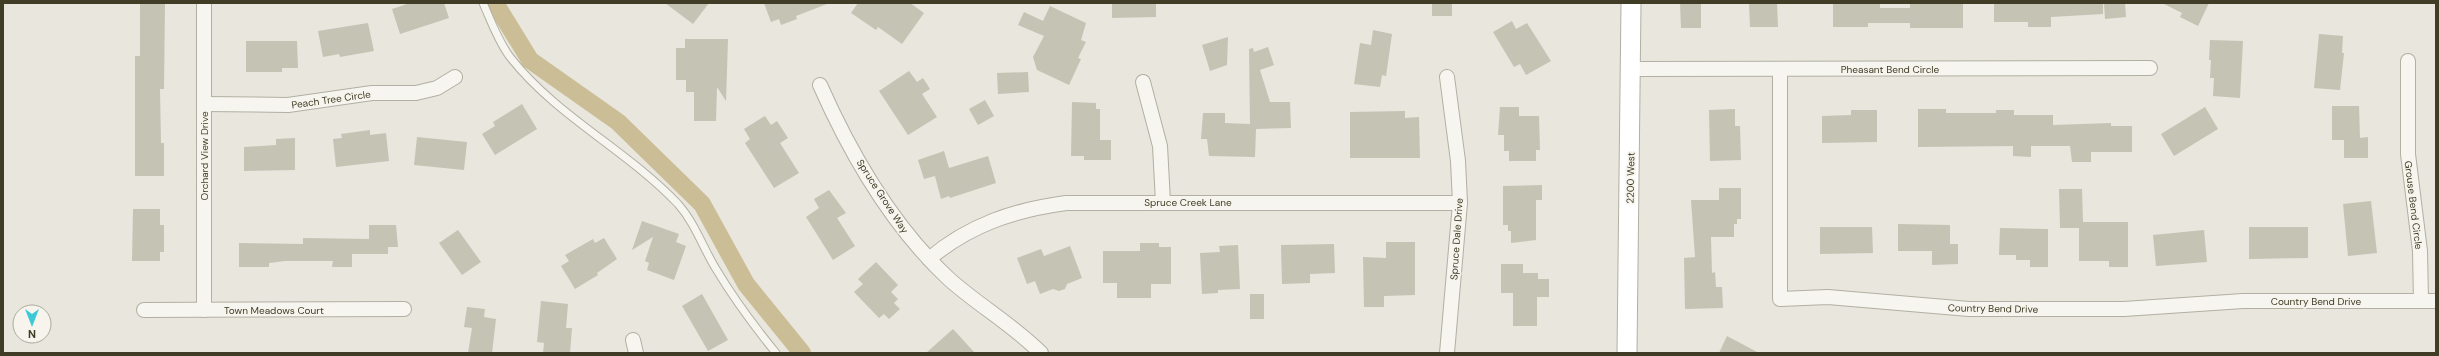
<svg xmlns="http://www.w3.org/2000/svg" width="2439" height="356" viewBox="0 0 2439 356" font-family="'DM Sans',sans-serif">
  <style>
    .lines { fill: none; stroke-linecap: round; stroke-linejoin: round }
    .canal { stroke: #cbbd96; stroke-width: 18 }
    .building { fill: #c5c3b4 }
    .lane-casing { stroke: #b2b0a2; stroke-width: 9 }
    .street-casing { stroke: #b2b0a2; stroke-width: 16 }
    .secondary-casing { stroke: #b2b0a2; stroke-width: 21 }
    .lane { stroke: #f6f5f0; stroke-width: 7 }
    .street { stroke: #f6f5f0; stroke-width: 14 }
    .secondary { stroke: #fff; stroke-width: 19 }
    .labels { text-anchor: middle; stroke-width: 3.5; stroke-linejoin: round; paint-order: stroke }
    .street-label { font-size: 10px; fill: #403c26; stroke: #f6f4ed }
  </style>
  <rect width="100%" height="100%" fill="#e8e6dd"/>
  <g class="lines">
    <polyline class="canal" points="495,3 530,60 618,122 702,204 746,284 802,353"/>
  </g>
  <g class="building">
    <polygon points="140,3 165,3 164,89 160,89 161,143 164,143 164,176 135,176 135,56 140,56"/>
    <polygon points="410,3 444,3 449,18 400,34 392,9"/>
    <polygon points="665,3 709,3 693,24"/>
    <polygon points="764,3 826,3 827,4 796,16 797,19 781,25 779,19 771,22"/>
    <polygon points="858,3 910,3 924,13 902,44 878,27 876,30 851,13"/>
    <polygon points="1112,3 1156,3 1156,17 1112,18"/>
    <rect x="1432" y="3" width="20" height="13"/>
    <polygon points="1680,3 1701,3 1701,28 1681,28"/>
    <polygon points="1749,3 1777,3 1778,27 1750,27"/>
    <polygon points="1842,3 1880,3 1880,8 1910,8 1910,3 1963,3 1963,28 1910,28 1910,23 1868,23 1868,27 1833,27 1833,4"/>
    <polygon points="1994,3 2103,3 2103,14 2051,17 2051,27 2028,27 2028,22 1994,22"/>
    <polygon points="2104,3 2125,3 2126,17 2105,19"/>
    <polygon points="2162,3 2209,3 2198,26 2180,17 2182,13"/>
    <polygon points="1050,6 1086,23 1081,40 1086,42 1078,58 1081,59 1069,85 1037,70 1033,57 1044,36 1018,25 1024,12 1043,21"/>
    <polygon points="1512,21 1516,29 1527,23 1551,61 1526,75 1520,64 1514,67 1493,32"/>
    <polygon points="368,23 374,51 340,57 339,54 323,57 318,31"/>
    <polygon points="1373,30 1392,34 1386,76 1382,75 1380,87 1354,84 1360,43 1371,45"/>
    <polygon points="2319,34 2343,36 2342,53 2344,53 2340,90 2314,88"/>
    <polygon points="1228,37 1227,65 1210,71 1202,45"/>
    <polygon points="685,39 728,39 726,101 717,87 716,121 694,121 694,92 686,92 686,80 676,80 676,48 685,48"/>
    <polygon points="2210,40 2243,41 2240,98 2213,96 2214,78 2210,78 2211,60 2209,60"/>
    <polygon points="246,41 297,41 298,68 282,68 282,72 246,72"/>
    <polygon points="1268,47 1274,65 1260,70 1270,102 1290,102 1291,128 1256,129 1255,157 1209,156 1207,139 1201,139 1203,113 1225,113 1225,123 1250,124 1249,49 1253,48 1254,52"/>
    <polygon points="909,71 917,82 923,78 930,89 922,94 937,117 908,135 879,91"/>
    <polygon points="1028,72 1029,92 998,94 997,73"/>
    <polygon points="985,100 994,116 978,125 969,109"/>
    <polygon points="1072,102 1096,103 1096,109 1100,109 1100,140 1111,140 1111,160 1084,160 1084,156 1071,156"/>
    <polygon points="522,104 537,129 495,155 482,134 495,126 493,122"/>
    <polygon points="2332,106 2359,106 2360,138 2368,137 2368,158 2344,158 2344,140 2332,140"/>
    <polygon points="1500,107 1519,107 1519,116 1539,116 1540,150 1536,150 1536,161 1509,161 1509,151 1504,151 1504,135 1498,135"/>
    <polygon points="2205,107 2218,129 2174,156 2161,134"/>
    <polygon points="1735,109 1735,126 1740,126 1741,160 1710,161 1709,110"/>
    <polygon points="1918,109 1946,109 1946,113 1996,113 1996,110 2014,110 2014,115 2053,115 2053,125 2111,123 2111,126 2132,126 2132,152 2091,152 2091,162 2072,162 2070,146 2031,146 2031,157 2013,156 2013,146 1918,147"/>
    <polygon points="1851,110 1877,110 1877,142 1822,143 1822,116 1851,115"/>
    <polygon points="1405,111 1405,118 1419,117 1420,158 1350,158 1350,112"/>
    <polygon points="765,116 771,125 777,121 788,138 780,143 799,173 774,188 745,143 750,139 744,129"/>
    <polygon points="370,130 370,135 386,133 389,161 336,167 333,139 342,138 341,134"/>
    <polygon points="417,137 467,142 464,170 414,165"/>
    <polygon points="295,138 295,170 244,171 244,147 276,145 276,139"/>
    <polygon points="944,151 949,168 988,156 996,183 950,198 949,196 941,199 935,176 924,179 918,160"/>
    <polygon points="1542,185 1542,200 1536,200 1536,240 1511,243 1511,231 1508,231 1508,225 1503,225 1503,186"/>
    <polygon points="1719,188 1741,188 1741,219 1737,219 1737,224 1734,224 1734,237 1711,237 1712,273 1715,272 1716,287 1722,287 1723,308 1685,309 1684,258 1695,257 1691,200 1719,200"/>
    <polygon points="2059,189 2082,189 2083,222 2128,222 2128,267 2109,267 2109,261 2079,261 2079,228 2060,228"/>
    <polygon points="829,190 846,213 837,218 855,246 833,260 806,217 819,208 814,199"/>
    <polygon points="2371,201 2377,253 2348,256 2343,204"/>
    <polygon points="133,209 160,209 160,225 164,225 164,252 160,252 160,261 132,261"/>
    <polygon points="642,221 679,234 676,242 686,246 674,280 647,270 649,263 645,261 653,237 632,250"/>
    <polygon points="1898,224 1950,225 1950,244 1958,244 1958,264 1932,265 1932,251 1898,251"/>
    <polygon points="369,225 396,225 398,247 388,247 388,254 352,254 352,267 332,267 333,261 285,261 269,263 269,267 239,267 239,243 303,244 303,238 369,239"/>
    <polygon points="1820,227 1872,227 1873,253 1820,254"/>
    <polygon points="2249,227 2308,227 2308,258 2249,259"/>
    <polygon points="2000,228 2048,229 2048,267 2030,267 2030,260 2016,260 2016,255 1999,255"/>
    <polygon points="458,230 481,262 462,275 439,243"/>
    <polygon points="2204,230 2207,262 2156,266 2153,235"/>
    <polygon points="604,238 617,259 597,273 598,275 575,289 561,266 569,261 565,255 593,239 595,243"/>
    <polygon points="1386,242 1415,242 1415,295 1384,296 1384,307 1364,307 1363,257 1386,258"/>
    <polygon points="1140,243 1159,243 1159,247 1171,247 1171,284 1151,284 1151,298 1117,298 1117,283 1103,283 1103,251 1140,251"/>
    <polygon points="1334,244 1335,273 1310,274 1310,283 1282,284 1281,245"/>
    <polygon points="1238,245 1240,289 1218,290 1218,293 1202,294 1200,253 1220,252 1219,246"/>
    <polygon points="1070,246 1082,278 1067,284 1065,289 1059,291 1053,289 1040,294 1035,281 1027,284 1017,258 1041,249 1044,256"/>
    <polygon points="876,262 898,285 891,292 898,299 894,303 900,309 889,319 884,314 879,318 854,292 863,284 858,279"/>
    <polygon points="1501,264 1523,264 1523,273 1538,273 1538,279 1549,279 1549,297 1537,297 1537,326 1513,326 1513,293 1501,293"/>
    <polygon points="702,294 728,340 708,351 682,306"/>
    <rect x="1250" y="294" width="14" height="25"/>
    <polygon points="541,301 568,304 566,328 572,328 570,353 543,353 544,343 537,342"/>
    <polygon points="467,307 485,309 484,317 496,319 492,353 468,353 472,328 464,327"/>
    <polygon points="953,329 975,353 926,353"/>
    <polygon points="1727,336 1759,353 1719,353"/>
  </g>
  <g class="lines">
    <g class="lane-casing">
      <path id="lane" d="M483,3C491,21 498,41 510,57C556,116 627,150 678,204C695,223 703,248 716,269C734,299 754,326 776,353"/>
    </g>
    <g class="street-casing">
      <g id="street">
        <polyline points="204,3 204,310"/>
        <polyline points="2408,61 2408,154 2420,251 2421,301"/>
        <polyline points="1631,69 2150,68"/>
        <polyline points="1780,69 1780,299 1828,297 1969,309 2124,309 2243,301 2436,301"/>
        <polyline points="1143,82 1160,146 1163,202"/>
        <path d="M820,85C851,155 892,226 949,279C978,305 1013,325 1041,353"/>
        <polyline points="204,104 288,105 372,93 416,93 437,88 455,77"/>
        <path d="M929,259C969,225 1014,210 1066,203H1460"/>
        <polyline points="144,310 404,309"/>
        <polyline points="633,340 636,353"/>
        <polyline points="1447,353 1460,203 1458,161 1447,77"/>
      </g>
    </g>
    <g class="secondary-casing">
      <polyline id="secondary" points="1627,353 1631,3"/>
    </g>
    <use href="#lane" class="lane"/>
    <use href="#street" class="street"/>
    <use href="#secondary" class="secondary"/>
  </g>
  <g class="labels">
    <g class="street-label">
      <text x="1890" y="73">Pheasant Bend Circle</text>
      <text transform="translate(331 99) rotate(-8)" y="4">Peach Tree Circle</text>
      <text transform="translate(204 156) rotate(-90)" y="4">Orchard View Drive</text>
      <text transform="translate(1630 178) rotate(-89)" y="4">2200 West</text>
      <text transform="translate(883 196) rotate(57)" y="4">Spruce Grove Way</text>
      <text x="1188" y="206">Spruce Creek Lane</text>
      <text transform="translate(2414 205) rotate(83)" y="4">Grouse Bend Circle</text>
      <text transform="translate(1456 239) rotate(-86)" y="4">Spruce Dale Drive</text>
      <text x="2316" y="305">Country Bend Drive</text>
      <text transform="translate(1993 308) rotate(1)" y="4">Country Bend Drive</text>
      <text x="274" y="314">Town Meadows Court</text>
    </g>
  </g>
  <rect width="2439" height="356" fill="none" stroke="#403c26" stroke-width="8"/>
  <g transform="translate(32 324) rotate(180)"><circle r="19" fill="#f6f4ed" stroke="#adaa9d"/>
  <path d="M0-3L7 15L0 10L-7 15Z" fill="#3acad6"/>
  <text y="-6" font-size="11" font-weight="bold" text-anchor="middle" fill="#403c26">N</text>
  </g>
</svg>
